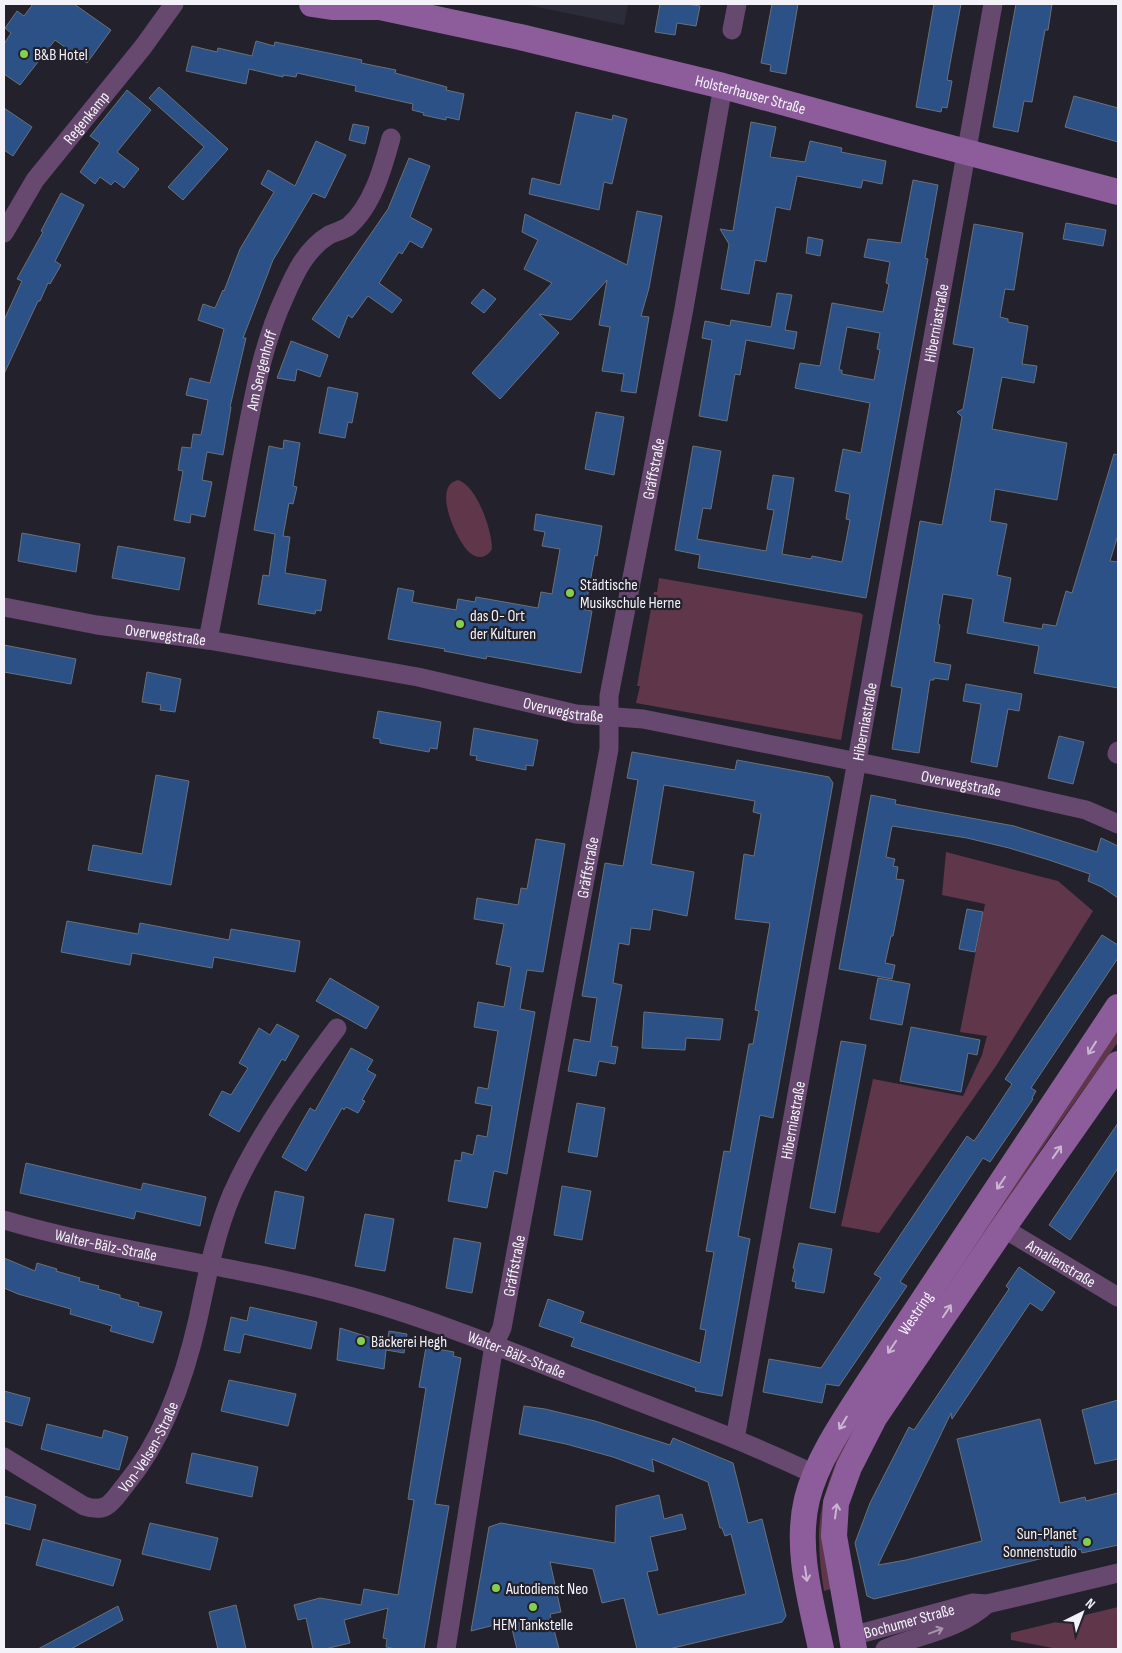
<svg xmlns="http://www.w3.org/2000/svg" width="1122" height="1653" viewBox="0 0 1122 1653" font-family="'Sofia Sans Condensed',sans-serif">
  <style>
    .built { fill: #2d2c3b }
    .green { fill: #60364a }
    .building { fill: #2b5186; stroke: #697079; fill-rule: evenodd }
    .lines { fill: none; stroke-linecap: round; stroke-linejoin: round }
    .minor { stroke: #67486f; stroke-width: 19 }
    .secondary { stroke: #8d5c9a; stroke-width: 26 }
    .oneway { stroke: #cab6d2 }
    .oneway2 { stroke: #a694ad }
    .poi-dot { fill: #84d04e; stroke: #23222c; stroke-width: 2 }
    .labels { text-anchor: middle; stroke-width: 4.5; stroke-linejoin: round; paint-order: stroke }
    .poi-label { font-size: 16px; fill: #f2f2f8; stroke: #23222c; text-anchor: start }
    .street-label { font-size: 16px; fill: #f2f2f8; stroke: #23222c }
  </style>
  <rect width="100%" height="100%" fill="#23222c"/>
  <polygon class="built" points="523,4 628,4 624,25"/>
  <g class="green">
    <path d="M458,480C477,486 492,530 492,549C487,558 477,560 469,552C457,541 431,486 458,480Z"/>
    <polygon points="659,578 860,613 863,615 841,740 636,703 640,686 637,686 654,592 657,592"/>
    <polygon points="946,852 1058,881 1093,911 996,1066 879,1233 841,1226 873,1079 963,1096 982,1055 987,1036 960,1032 985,904 942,895"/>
    <path d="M1118,1027V1042L1049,1138L911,1343L852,1435L834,1588L824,1591C821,1573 819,1555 819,1536C819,1506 830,1477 841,1449Z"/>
    <polygon points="1118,1607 1118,1649 1058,1649 1011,1640 1011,1633"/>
  </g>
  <g class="building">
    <polygon points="33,4 74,4 111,30 87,63 55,40 20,85 4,74 4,44 11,33 5,28 17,11 24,16"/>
    <polygon points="660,4 686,4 700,6 696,26 677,23 675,35 655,32"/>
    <polygon points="772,4 798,4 786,74 770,71 771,65 761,63"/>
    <polygon points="934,4 961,4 947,80 952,81 947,108 942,107 941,112 916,107"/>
    <polygon points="1016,4 1052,4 1048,30 1045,30 1032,102 1024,101 1018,132 993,127"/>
    <polygon points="256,41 274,46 275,42 362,60 361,63 396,70 395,73 447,87 446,90 464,94 459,120 446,117 446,120 423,115 424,113 412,110 413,104 355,91 356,86 297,73 296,77 283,75 283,77 249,69 246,84 186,71 192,46 217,52 218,48 252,56"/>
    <polygon points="159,87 228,149 183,200 168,187 204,147 149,98"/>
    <polygon points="127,90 151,110 117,152 139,169 124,188 115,181 111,185 100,177 95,184 80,172 100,143 90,136"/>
    <polygon points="1074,96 1118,108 1118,142 1065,127"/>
    <polygon points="4,108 32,127 13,156 4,150"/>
    <polygon points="576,112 612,120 613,115 627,119 612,184 604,182 599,210 529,194 532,178 560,185"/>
    <polygon points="751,122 776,127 770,157 805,162 810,141 842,148 841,152 886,161 882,184 863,180 861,188 797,176 790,210 776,207 766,262 755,260 749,294 721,289 729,244 720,229 733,231"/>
    <polygon points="353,124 369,127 365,144 349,140"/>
    <polygon points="316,141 346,155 325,198 313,193 273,260 243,338 246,338 230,407 231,407 223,455 207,452 202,480 212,482 205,517 191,514 190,523 174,520 183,471 178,470 182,447 191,448 193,434 201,435 208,400 186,395 190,378 210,383 224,329 198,320 203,304 215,308 223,290 224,291 240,249 274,192 261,184 268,170 295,186"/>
    <polygon points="409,158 430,166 410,217 432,229 422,248 410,241 402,254 399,252 379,283 402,300 392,313 368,296 352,318 348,315 339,338 312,319 388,209"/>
    <path d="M913,180L938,185L925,258L928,259L866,598L698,568L700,555L675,550L693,446L721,451L711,509L703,508L697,539L766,551L774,510L767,509L773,475L794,478L782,554L811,559L812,556L842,562L850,520L846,519L850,494L835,491L843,449L861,453L870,403L795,388L800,363L820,366L832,303L883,312L889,284L886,283L890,262L864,257L868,239L901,243ZM847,327L880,333L877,349L880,350L874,380L842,374V370H839Z"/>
    <polygon points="61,193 84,205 55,261 61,265 50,284 48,283 40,301 38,301 4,374 4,320 22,281 17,279 43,232 41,231"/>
    <polygon points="637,211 662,216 649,288 641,316 649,317 636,393 621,391 624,374 602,371 610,327 599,325 607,280 571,320 539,314 559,333 500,399 472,373 552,283 524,269 538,240 522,232 525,214 627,265"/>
    <polygon points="1066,223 1106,230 1103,246 1063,239"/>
    <polygon points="974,224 1023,233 1014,290 1005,289 1000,317 1008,319 1008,322 1028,326 1022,364 1037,366 1034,383 1002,377 992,429 1067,443 1057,500 995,489 990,521 1007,524 997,575 1011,578 1003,622 1042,629 1043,624 1056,626 1066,591 1072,593 1114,454 1118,455 1118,535 1110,561 1118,562 1118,688 1034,673 1039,646 967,633 973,599 943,594 938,624 940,625 934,662 951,665 948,680 934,678 934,680 930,680 919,753 892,749 902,688 891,686 920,521 942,525 950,483 962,417 957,412 963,409 974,348 953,344"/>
    <polygon points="808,237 823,240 820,256 806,253"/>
    <polygon points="483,289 496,299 484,313 471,303"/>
    <polygon points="777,293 792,295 785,330 797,332 794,349 746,340 740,375 735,374 727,421 699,416 712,340 702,338 705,321 730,326 731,320 771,327"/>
    <polygon points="291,341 328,355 320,377 297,369 295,381 277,378"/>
    <polygon points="328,387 358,393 352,423 348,422 345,438 319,433"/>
    <polygon points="596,412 624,417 614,475 585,469"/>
    <polygon points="284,440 300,443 293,486 297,487 293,504 289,503 283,536 290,537 285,573 326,580 321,611 316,610 315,614 258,604 263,575 269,576 275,534 254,530 269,446 283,449"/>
    <polygon points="536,514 602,526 597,556 595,555 585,610 592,611 581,673 487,656 486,659 444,651 445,649 388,639 398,588 414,591 412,602 456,610 458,599 475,602 476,597 538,608 541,592 552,594 560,549 542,546 545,532 534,530"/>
    <polygon points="22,533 80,544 76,572 18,561"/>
    <polygon points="118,546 185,558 179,590 112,578"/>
    <polygon points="4,645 76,659 71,684 4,672"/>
    <polygon points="147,672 181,679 175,712 160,710 161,705 142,702"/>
    <polygon points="966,684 1022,694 1019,711 1008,709 997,767 971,762 981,704 963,701"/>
    <polygon points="378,711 441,722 437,749 430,748 429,752 380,743 380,739 373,738"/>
    <polygon points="474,728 538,740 533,766 526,765 526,770 476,760 477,756 470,755"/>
    <polygon points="1059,736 1084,742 1073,784 1048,778"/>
    <polygon points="632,752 735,770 737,760 829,777 833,783 773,1118 760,1115 738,1236 750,1239 722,1396 695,1391 696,1388 571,1346 574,1338 539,1326 548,1299 584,1312 580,1322 700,1363 706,1330 700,1329 714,1252 706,1251 724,1151 730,1152 749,1044 753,1044 759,1011 755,1010 770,923 735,919 744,854 754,856 761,814 753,812 755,801 664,785 651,864 694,872 687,916 653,909 650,930 631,928 629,945 619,943 613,983 622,985 611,1046 618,1047 615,1064 599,1061 596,1076 568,1071 574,1039 590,1042 597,998 582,996 605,863 623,866 638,780 627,778"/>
    <polygon points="156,775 189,781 171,885 88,870 93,845 142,854"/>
    <polygon points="871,795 896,800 895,804 1014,826 1097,852 1101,838 1118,846 1118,898 1102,887 1088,881 1090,874 1049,860 1009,848 967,838 892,826 886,857 895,859 893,866 898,867 896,879 904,880 893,936 891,936 885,963 895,965 892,979 839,969"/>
    <polygon points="536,839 565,844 543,972 527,970 520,1009 535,1012 507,1174 494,1171 487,1208 448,1201 455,1160 461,1161 462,1152 473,1155 477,1135 487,1137 492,1106 475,1103 478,1087 488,1089 498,1031 474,1027 478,1002 504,1007 511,967 496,964 504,924 474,919 477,898 518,905 521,888 527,889"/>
    <polygon points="967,909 983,912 975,952 959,949"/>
    <polygon points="67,921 138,934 140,923 229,940 231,929 300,941 295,972 214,957 212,968 132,953 130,965 61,952"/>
    <polygon points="1102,935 1118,945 1118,958 1031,1088 1036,1091 1032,1098 1033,1099 1016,1124 990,1162 983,1158 900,1282 907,1286 839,1386 826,1384 822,1403 763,1392 769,1359 821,1368 881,1278 874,1274 967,1136 974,1141 983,1128 1012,1084 1005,1079"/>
    <polygon points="330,978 379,1007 366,1029 316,1001"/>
    <polygon points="878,978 910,984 902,1025 870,1019"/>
    <polygon points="644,1012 723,1019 720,1040 686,1038 685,1050 642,1048"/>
    <polygon points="277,1024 299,1036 285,1061 282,1059 239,1132 209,1115 222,1091 231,1095 248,1068 239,1063 259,1028 270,1035"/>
    <polygon points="911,1027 980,1040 977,1055 968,1053 961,1092 900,1081"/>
    <polygon points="841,1041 866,1045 835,1213 810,1208"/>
    <polygon points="351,1048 373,1060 367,1070 376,1075 362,1100 365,1101 358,1113 346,1107 344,1110 342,1108 306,1171 282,1157 310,1108 315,1111"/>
    <polygon points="577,1103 605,1108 597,1157 568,1152"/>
    <polygon points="1118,1123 1118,1168 1070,1240 1049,1225"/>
    <polygon points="26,1163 141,1190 143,1183 206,1197 200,1226 136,1211 134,1219 20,1193"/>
    <polygon points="562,1186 591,1191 582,1240 554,1235"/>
    <polygon points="275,1191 304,1197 295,1249 265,1243"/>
    <polygon points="365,1214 394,1219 385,1271 355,1266"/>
    <polygon points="454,1238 481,1243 472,1293 446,1288"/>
    <polygon points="799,1243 832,1249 824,1293 795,1288 796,1282 792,1281 795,1269 793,1268"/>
    <polygon points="4,1258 35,1271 37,1263 57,1269 56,1271 80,1278 79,1281 99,1286 98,1289 120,1295 120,1298 139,1303 138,1306 162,1312 153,1343 110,1331 112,1326 70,1314 71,1309 18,1294 4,1288"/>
    <polygon points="1019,1267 1055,1292 1042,1311 1030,1303 952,1419 951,1413 878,1565 906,1560 982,1541 957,1439 1040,1419 1060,1503 1085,1497 1086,1501 1118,1493 1118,1545 1082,1553 1081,1549 874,1599 867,1596 855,1543 870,1503 909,1427 914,1430 1009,1289 1006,1286"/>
    <polygon points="250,1307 317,1322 311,1349 244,1334 240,1353 224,1350 231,1317 247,1321"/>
    <polygon points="340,1328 387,1343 389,1331 407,1334 404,1353 386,1350 384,1369 337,1360"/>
    <polygon points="426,1347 454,1352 453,1356 461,1358 435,1504 449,1506 424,1649 396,1649 386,1647 387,1639 383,1638 388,1608 344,1620 350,1643 325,1649 313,1649 306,1618 298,1620 294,1605 320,1598 361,1605 364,1589 398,1595 414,1500 408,1499 426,1388 419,1387"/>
    <polygon points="229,1380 296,1394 288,1426 221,1411"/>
    <polygon points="4,1391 30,1398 22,1426 4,1421"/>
    <polygon points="1118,1400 1118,1459 1095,1464 1082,1410"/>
    <polygon points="524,1406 545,1409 595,1421 670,1445 673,1438 733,1463 748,1523 762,1519 786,1616 782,1622 669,1649 637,1649 624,1598 602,1603 593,1569 550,1562 561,1612 550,1614 559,1649 517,1649 510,1621 471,1631 489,1527 501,1523 615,1543 616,1506 659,1495 664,1519 682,1514 686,1529 650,1537 658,1570 647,1572 658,1615 746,1594 731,1534 725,1536 722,1528 720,1528 708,1482 652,1459 654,1472 613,1457 566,1444 519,1434"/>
    <polygon points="47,1424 102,1438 104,1430 128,1437 119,1470 41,1449"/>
    <polygon points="192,1453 258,1467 252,1497 186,1483"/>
    <polygon points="4,1496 36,1505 30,1530 4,1523"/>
    <polygon points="150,1523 218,1538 210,1570 142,1554"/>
    <polygon points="43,1539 121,1560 113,1586 36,1565"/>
    <polygon points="236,1605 246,1649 218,1649 209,1612"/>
    <polygon points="118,1606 123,1620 71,1649 38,1649"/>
  </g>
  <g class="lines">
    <g class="minor">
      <polyline points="732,30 737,4"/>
      <path id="s1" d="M4,233L35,180L143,47L174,4"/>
      <path id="s2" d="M4,607L97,625L208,640L418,677L576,714L643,719L1002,791L1086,810L1118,824"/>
      <path id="s3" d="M208,640C220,579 231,518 242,457C253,402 261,347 285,296C295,273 306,249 329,235C335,232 344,230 349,226C373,205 383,167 391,138"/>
      <polyline points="1117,754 1118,751"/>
      <path id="s4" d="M4,1220C119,1254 240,1265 356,1298C434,1320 510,1351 585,1381C663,1411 741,1439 816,1475"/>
      <path id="s5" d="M1003,1228L1118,1297"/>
      <path id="s6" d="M735,1439L993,4"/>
      <path id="s7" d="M4,1457L84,1506C108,1514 112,1501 126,1484C164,1438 185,1377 198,1319C207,1277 215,1234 232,1194C259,1134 298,1080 337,1028"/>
      <path id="s8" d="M852,1636L973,1603L987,1604L1118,1573"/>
      <path id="s9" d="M446,1649L494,1345L502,1328L609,749V696L683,314L723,86"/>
      <path d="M885,1649C918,1635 959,1630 987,1604"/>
    </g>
    <g class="secondary">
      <path id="s10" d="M312,4L332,7H380L520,37L723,86L921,140L1118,192"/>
      <path id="s11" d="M821,1649C811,1601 795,1549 807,1499C817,1459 847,1416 869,1382L1118,1007"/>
      <polyline points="854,1649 834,1536 836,1503 849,1467 874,1418 1003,1228 1118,1064"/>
    </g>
  </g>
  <defs><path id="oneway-shaft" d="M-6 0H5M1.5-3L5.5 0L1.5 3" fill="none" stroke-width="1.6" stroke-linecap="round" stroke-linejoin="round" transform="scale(1.25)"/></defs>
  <g class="oneway">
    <use href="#oneway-shaft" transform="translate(1092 1048) rotate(122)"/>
    <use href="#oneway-shaft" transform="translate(1057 1152) rotate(-55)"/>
    <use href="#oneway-shaft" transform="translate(1001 1183) rotate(124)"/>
    <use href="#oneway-shaft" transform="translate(947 1311) rotate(-56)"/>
    <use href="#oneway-shaft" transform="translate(892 1347) rotate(124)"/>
    <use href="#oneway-shaft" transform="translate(843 1423) rotate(121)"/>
    <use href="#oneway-shaft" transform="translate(836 1511) rotate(-82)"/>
    <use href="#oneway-shaft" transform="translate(806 1574) rotate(82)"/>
  </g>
  <use class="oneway2" href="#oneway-shaft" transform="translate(936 1631) rotate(-21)"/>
  <g class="poi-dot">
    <circle cx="24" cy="54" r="5"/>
    <circle cx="570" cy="593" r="5"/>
    <circle cx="460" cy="624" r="5"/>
    <circle cx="361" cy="1341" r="5"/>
    <circle cx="1087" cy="1542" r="5"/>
    <circle cx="496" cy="1588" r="5"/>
    <circle cx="533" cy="1607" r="5"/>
  </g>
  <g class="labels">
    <g class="poi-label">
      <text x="34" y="60">B&amp;B Hotel</text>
      <text x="580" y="590">Städtische<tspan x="580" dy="18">Musikschule Herne</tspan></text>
      <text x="470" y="621">das O- Ort<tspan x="470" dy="18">der Kulturen</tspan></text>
      <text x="371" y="1347">Bäckerei Hegh</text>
      <text x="1077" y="1539" text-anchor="end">Sun-Planet<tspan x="1077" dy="18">Sonnenstudio</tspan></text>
      <text x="506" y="1594">Autodienst Neo</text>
      <text x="533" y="1630" text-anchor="middle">HEM Tankstelle</text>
    </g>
    <g class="street-label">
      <text dy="6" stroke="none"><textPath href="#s10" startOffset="449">Holsterhauser Straße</textPath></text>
      <text dy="6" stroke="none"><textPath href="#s1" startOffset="142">Regenkamp</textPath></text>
      <text dy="6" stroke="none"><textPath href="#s6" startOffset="1134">Hiberniastraße</textPath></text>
      <text dy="6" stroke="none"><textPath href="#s3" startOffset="275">Am Sengenhoff</textPath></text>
      <text dy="6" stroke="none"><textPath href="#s9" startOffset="1200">Gräffstraße</textPath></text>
      <text dy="6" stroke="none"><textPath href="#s2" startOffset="164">Overwegstraße</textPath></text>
      <text dy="6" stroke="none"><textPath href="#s2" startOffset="569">Overwegstraße</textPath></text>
      <text dy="6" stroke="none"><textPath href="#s6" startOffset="729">Hiberniastraße</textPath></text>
      <text dy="6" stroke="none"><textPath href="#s2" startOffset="974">Overwegstraße</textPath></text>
      <text dy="6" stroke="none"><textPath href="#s9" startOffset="795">Gräffstraße</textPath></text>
      <text dy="6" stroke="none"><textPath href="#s6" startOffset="324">Hiberniastraße</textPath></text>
      <text dy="6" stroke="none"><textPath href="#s4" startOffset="105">Walter-Bälz-Straße</textPath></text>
      <text dy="6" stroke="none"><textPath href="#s5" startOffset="68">Amalienstraße</textPath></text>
      <text dy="6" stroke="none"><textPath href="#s9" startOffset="390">Gräffstraße</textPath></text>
      <text dy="6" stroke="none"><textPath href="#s11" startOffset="368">Westring</textPath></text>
      <text dy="6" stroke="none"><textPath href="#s4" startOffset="531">Walter-Bälz-Straße</textPath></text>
      <text dy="6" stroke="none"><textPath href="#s7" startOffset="190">Von-Velsen-Straße</textPath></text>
      <text dy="6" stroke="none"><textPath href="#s8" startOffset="59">Bochumer Straße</textPath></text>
    </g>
  </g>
  <rect width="1122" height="1653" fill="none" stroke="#f2f2f8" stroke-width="10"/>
  <g transform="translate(1082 1613) rotate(42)" stroke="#23222c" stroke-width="4" paint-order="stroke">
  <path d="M0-4L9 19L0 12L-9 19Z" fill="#f2f2f8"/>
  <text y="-8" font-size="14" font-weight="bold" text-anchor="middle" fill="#f2f2f8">N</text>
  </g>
</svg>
